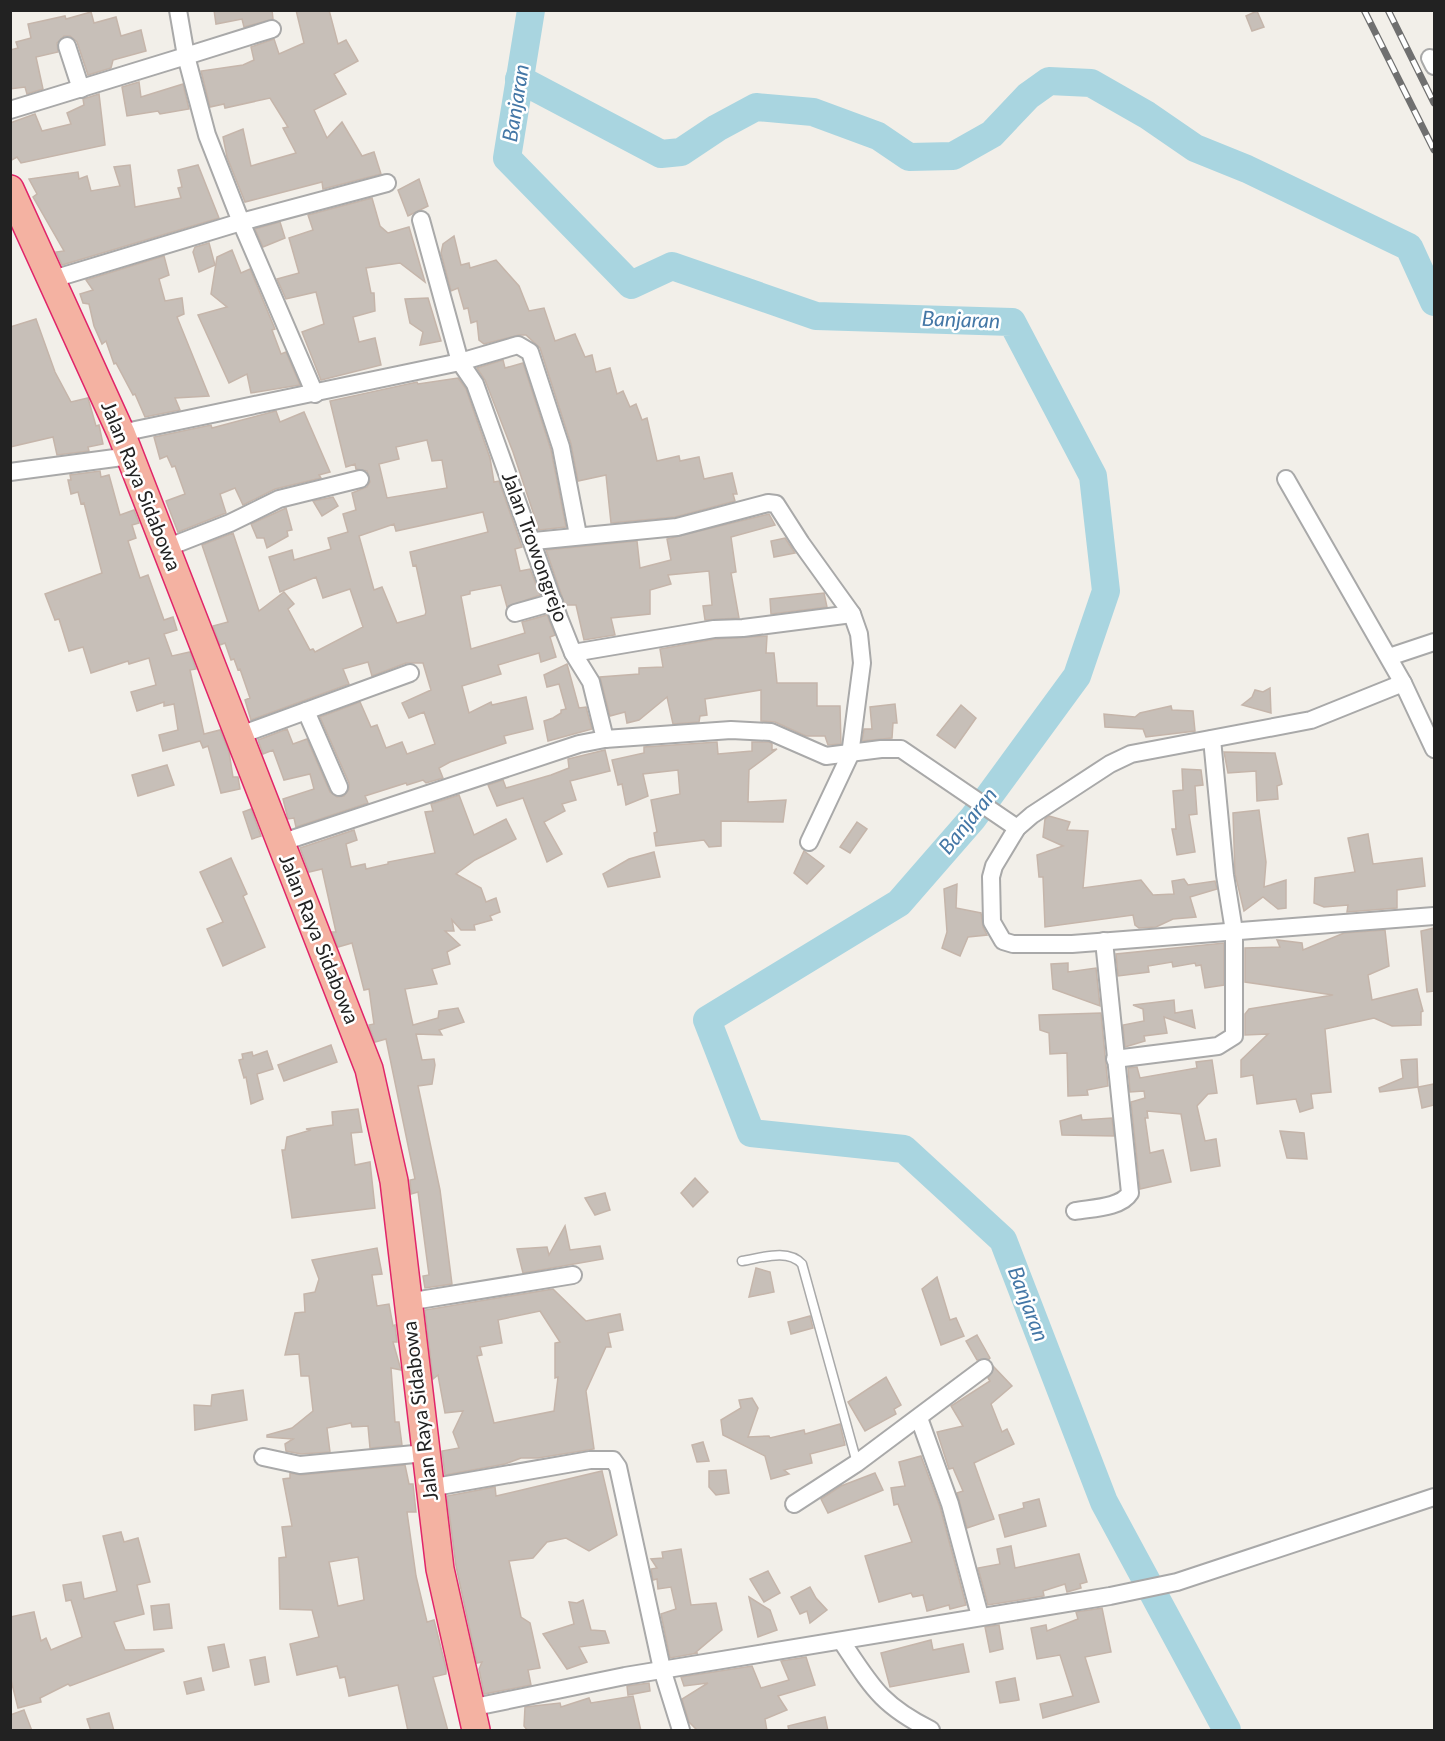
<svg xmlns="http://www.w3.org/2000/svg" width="1445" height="1741" viewBox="0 0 1445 1741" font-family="Lato,sans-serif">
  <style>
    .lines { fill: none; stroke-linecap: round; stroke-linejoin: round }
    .river { stroke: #a9d5e0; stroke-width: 28 }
    .building { fill: #c7bfb8; stroke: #c5b5aa; stroke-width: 1.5; fill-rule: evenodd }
    .service-casing { stroke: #a9a9a9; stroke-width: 11 }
    .minor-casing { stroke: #a9a9a9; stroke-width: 20 }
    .trunk-casing { stroke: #e12569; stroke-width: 30 }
    .service { stroke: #fff; stroke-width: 8 }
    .minor { stroke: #fff; stroke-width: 16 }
    .trunk { stroke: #f4b2a2; stroke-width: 27 }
    .rail-casing { stroke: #707070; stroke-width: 7 }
    .rail { stroke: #fff; stroke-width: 4.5; stroke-dasharray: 14; stroke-linecap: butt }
    .labels { text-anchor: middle; stroke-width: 5; stroke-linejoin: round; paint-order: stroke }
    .street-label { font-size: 20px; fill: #222; stroke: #fff }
    .water-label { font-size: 21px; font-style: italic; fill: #4477a6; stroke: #fff }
  </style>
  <rect width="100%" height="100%" fill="#f2efe9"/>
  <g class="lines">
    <g class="river">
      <polyline points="531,10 507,158 631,285 672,266 816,316 1012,322 1093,476 1106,591 1077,676 973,818 899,903 707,1020 751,1133 904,1149 1003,1240 1104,1502 1227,1730"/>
      <polyline points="519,79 661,154 681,152 717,128 756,107 813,112 878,136 909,157 953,156 992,134 1028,96 1049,81 1091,83 1147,115 1195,148 1247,169 1409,247 1434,302"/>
    </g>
  </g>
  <g class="building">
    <polygon points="214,10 272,10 273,19 244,27 242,19 216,24"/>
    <polygon points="296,10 329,10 338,44 346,40 358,61 334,74 346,94 314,110 327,138 342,122 362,156 374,152 381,174 323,189 322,182 245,202 227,157 223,137 243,129 251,166 296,153 283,128 288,127 270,98 225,108 224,104 210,107 201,71 243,65 254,60 251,47 274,39 279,54 304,43"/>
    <polygon points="1257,11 1264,27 1252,31 1246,16"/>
    <polygon points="91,12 94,23 116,17 121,36 141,30 146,51 113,60 111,68 88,75 77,42 70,36 64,36 57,43 58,52 36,57 43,89 27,94 25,87 10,89 10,50 18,48 16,42 31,38 28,24 65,16 66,19"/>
    <polygon points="139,82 141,97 183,84 189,109 160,114 158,111 127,116 122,87"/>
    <polygon points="99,94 105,145 21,163 17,157 10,161 10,123 35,114 42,131 71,124 67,113 84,105 83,99"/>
    <polygon points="130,165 135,207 181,198 178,188 182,187 178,170 198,165 219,218 62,265 56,252 64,251 33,197 37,194 29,179 78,172 79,179 87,176 91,191 120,186 114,167"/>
    <polygon points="419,179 428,206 408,216 398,190"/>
    <polygon points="372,198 380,226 388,233 409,227 425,282 400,263 366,268 371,293 374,293 375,311 353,317 359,342 375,338 381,365 321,380 302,332 324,324 316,292 286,299 277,279 299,273 289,238 313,230 308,215"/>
    <polygon points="280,222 285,238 263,247 255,229"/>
    <polygon points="454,236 461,265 469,263 470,268 496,260 519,286 529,311 544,308 555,341 575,334 585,357 592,355 596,372 610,368 617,394 623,391 630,407 636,404 642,420 647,418 657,461 679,456 680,461 699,457 704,479 732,473 737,494 733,494 735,501 675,517 611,523 606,475 578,481 571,444 540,348 526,335 519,335 484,344 479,340 477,321 471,323 468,308 464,309 458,288 451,291 441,253 443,244"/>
    <polygon points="209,243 215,265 199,272 193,252 195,247"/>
    <polygon points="232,250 241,273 250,269 275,329 272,330 281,354 286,352 300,385 251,393 247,374 229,383 198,315 227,307 211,294 217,257"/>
    <polygon points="164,256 169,275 159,279 165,301 182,298 184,314 177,317 209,396 175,398 180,410 145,417 135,394 133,395 116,363 114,364 106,341 102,344 94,326 89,304 83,303 80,294 93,290 86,280"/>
    <polygon points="428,298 441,341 420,345 423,332 410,323 405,299"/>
    <polygon points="36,319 55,372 71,402 88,398 96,426 99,425 103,444 88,447 89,451 57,455 53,437 10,447 10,327"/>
    <polygon points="503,360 505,368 523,363 551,450 566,527 539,530 513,452 485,380 477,368"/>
    <path d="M458,378L466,389L490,458L494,482L499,481L522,547L515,549L520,571L530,569L540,595L507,607L501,585L470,591V594L461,596L471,649L525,633L522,622L547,615L555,635L550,637L556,657L541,662L539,653L498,665L501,674L462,686L469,713L491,702L492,705L526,697L533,729L504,736L506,743L450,762L439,768L443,778L426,783L423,780L407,785L406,783L365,796L368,803L296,827L294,818L288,819L283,799L314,789L310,774L284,780L273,750L263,754L258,740L287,729L293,744L307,739L330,792L337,797L344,796L349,789V783L320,717L360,702L371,727L377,725L386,748L402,742L407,754L435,744L424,712L409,718L402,703L431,690L423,663H406L372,676L368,662L343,669L349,684L251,720L245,700L250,698L240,669L238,670L234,659L231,660L225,643L220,645L213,626L228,622L202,545L233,533L259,611L284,592L294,604L288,609L310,650L313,649L315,652L363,627L350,589L323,598L316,577L280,592L269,557L292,550L294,560L331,549L328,538L348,532L343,514L356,510L352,493L367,487L370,482L367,471L356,469L355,464L346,467L330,401L417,382L418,384ZM427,440L432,461L442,460L447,488L387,498L379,464L399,459L396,447ZM483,512L488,532L410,552L413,566L416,565L426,612L425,615L397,623L382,587L374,590L359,536L394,524L396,531Z"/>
    <polygon points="276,411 280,422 304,412 330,472 319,475 321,478 275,489 243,505 235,488 220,494 226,513 178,532 166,501 185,494 175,466 172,467 167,456 160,459 154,437 211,425 212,428"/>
    <polygon points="100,471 101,477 109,475 120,515 134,510 139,523 132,525 136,538 128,541 140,578 148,575 164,620 173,617 177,630 164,634 172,656 190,652 196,669 190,670 204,734 220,730 229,752 233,777 238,777 240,789 221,793 208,746 203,748 200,741 163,751 159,735 178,730 174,704 164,706 164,702 137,711 131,692 156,685 149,658 129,664 128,661 91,673 83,647 69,651 59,619 55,620 45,594 102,573 84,503 81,504 78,492 71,494 68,480 71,480 70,475"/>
    <polygon points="333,497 338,506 322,516 313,501"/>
    <polygon points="286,508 292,530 287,531 288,536 267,548 264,538 257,538 251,524"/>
    <polygon points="769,514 775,525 731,537 736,572 731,573 739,618 705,620 703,606 712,605 709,571 668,575 671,584 650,590 650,614 611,618 615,635 584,640 576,605 565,605 546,550 637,541 640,568 671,560 667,539"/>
    <polygon points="785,538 795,553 774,557 771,541"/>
    <polygon points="824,593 827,607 771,614 770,599"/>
    <polygon points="767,636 766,653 774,653 777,683 817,683 817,706 840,706 841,744 828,745 825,736 806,736 775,722 761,721 761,690 705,699 707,715 700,716 699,722 673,724 667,697 639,720 627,723 625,712 610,716 600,677 639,674 639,668 663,667 660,649 715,639"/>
    <polygon points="567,664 579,708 586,707 592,729 548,741 544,721 553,718 561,713 561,710 566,709 559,684 547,687 544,675"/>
    <polygon points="1270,688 1271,713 1242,705 1252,697 1255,690 1263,692"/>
    <polygon points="895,704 897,723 893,723 892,738 862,741 864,729 872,729 870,707"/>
    <polygon points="961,705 976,718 955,748 937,735"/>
    <polygon points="1171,706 1172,710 1193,711 1195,731 1146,737 1143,729 1105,727 1104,714 1135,717 1140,713"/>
    <polygon points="717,742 718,754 752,751 752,742 769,742 772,744 772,750 777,749 749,770 748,802 786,800 783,822 721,821 721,846 709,847 704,840 656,846 654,833 657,832 651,800 680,794 678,770 643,774 648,796 626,805 622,784 618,785 612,760 644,753 644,747"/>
    <polygon points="605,750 610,771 570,781 576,800 562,804 565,811 544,822 562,854 547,862 523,798 497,806 488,785 503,780 506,788 551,775 569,768 568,759"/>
    <polygon points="1224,752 1275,753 1282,784 1277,786 1278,799 1257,801 1256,771 1228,773"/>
    <polygon points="167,765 174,785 138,796 132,775"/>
    <polygon points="1182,769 1201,770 1203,785 1195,786 1197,814 1189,815 1195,852 1177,855 1172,829 1176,829 1173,791 1183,790"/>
    <polygon points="459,795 474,835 506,819 516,839 475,860 456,874 481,888 486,902 496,898 500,912 490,916 492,920 474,925 475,930 461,930 452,920 454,931 445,931 460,945 447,952 450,964 432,969 437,984 405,989 413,1025 438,1018 439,1011 458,1008 464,1022 439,1030 442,1035 416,1034 422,1060 434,1059 435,1065 432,1084 418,1086 440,1190 452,1284 425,1288 423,1276 429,1275 418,1192 411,1194 410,1180 415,1179 386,1039 375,1042 370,1029 369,1025 374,1024 369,989 364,990 352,943 338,947 332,932 336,932 322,869 309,872 300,848 354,830 357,840 346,844 351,867 365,864 366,869 388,864 388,862 435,853 425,812 433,811 431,804"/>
    <polygon points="251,809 261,836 252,839 243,812"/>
    <polygon points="1259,810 1266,862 1264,887 1286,880 1286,908 1278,909 1263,897 1244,911 1235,874 1233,813"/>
    <polygon points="1049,816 1070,822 1067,830 1088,831 1083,888 1141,880 1153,895 1174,894 1172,881 1184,879 1188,885 1215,881 1217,889 1190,897 1196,917 1173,919 1156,927 1139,928 1135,925 1133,915 1045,927 1043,877 1039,877 1037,855 1063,846 1043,837 1045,819"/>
    <polygon points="857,822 867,829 850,853 840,847"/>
    <polygon points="1368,834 1373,864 1422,858 1425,886 1397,890 1397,908 1347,912 1348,905 1324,907 1314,903 1315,878 1355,872 1348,838"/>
    <polygon points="804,851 824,866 807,884 794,873"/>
    <polygon points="654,852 660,877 608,887 603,874 629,859"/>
    <polygon points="231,858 247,894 243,896 265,947 223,966 207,929 223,922 200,872"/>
    <polygon points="957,884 956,908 981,913 983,927 987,935 968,937 960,956 942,948 947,932 944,889"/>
    <polygon points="1434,928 1434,991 1427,992 1421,931"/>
    <polygon points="1385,930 1389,966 1368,975 1372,1000 1417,989 1423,1011 1421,1012 1421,1025 1392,1026 1374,1018 1325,1029 1331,1092 1311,1094 1313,1108 1300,1112 1296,1099 1257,1104 1253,1075 1241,1077 1241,1060 1268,1034 1245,1035 1245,1014 1249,1009 1333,995 1245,982 1245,948 1280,947 1277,940 1302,943 1303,950 1344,933"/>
    <polygon points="1224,943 1224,985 1205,988 1201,965 1196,966 1195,963 1173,967 1172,962 1148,966 1149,972 1118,976 1116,954"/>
    <polygon points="1068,963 1068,972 1096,968 1100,1006 1053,989 1051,964"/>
    <polygon points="1174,1000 1175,1013 1192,1010 1195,1028 1164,1017 1167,1033 1144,1036 1145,1041 1125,1047 1123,1025 1144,1021 1143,1009 1133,1005"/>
    <polygon points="1101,1013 1108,1086 1087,1090 1088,1095 1068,1096 1067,1053 1050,1054 1049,1033 1040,1030 1039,1015"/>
    <polygon points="331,1045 337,1062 284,1081 278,1065"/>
    <polygon points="267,1051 273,1069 257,1074 263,1099 251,1104 246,1077 244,1078 239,1060 243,1059 242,1054 252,1052 253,1056"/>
    <polygon points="1417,1059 1418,1087 1380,1092 1379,1088 1403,1078 1401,1060"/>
    <polygon points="1212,1060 1217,1093 1208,1094 1197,1106 1205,1141 1216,1139 1220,1166 1191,1171 1181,1114 1147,1111 1148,1118 1145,1118 1150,1153 1163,1150 1171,1182 1140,1189 1131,1102 1145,1098 1144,1091 1130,1092 1128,1068 1137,1067 1140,1078 1197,1068 1196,1062"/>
    <polygon points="1434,1084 1434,1105 1422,1108 1418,1087"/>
    <polygon points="358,1109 362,1132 351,1133 355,1165 370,1162 375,1208 292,1218 282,1150 285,1150 287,1137 311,1130 306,1129 333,1125 332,1112"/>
    <polygon points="1081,1115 1082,1120 1112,1118 1114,1136 1062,1135 1060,1121"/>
    <polygon points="1280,1131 1304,1133 1307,1159 1287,1158"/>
    <polygon points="695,1178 708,1192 693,1207 681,1193"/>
    <polygon points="605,1193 610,1210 595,1215 585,1198"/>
    <polygon points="565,1226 570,1250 600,1246 603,1259 523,1273 517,1249 547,1247 549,1255"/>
    <polygon points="377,1248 382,1274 372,1275 377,1306 389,1304 393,1326 395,1325 397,1342 393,1342 401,1370 391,1368 395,1422 399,1422 402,1445 370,1448 368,1426 352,1427 351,1423 327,1428 330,1452 301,1454 286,1451 285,1444 293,1439 267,1437 267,1435 292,1428 313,1411 309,1376 301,1376 299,1354 285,1355 295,1313 305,1312 304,1294 315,1292 319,1279 312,1260"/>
    <polygon points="756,1268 770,1272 774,1292 749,1297"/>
    <polygon points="937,1277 950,1320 956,1318 964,1336 941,1345 922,1289"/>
    <path d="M553,1289L586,1321L620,1314L623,1330L608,1333L611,1347H606L586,1391L594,1449L538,1458H521L505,1464L445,1475L442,1451L459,1448L453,1432L463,1411L445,1413L438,1375L433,1379L425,1310ZM540,1311L560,1342L555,1343V1378L558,1377L554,1411L494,1423L477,1356L482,1355L480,1347L502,1343L498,1320Z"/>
    <polygon points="810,1316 813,1328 791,1334 788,1322"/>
    <polygon points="977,1335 990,1358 989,1359 977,1360 966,1341"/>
    <polygon points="994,1367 1012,1386 991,1404 1002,1432 1007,1429 1014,1444 974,1463 994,1519 967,1528 957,1493 963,1491 953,1468 949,1469 937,1432 963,1426 951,1406 990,1381 988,1378"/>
    <polygon points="886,1377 901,1405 894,1409 896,1414 865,1431 848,1402"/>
    <polygon points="243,1390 247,1420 195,1430 194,1405 211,1406 212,1395"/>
    <polygon points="752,1398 758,1408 748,1437 769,1436 770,1438 804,1430 805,1434 840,1424 845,1445 810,1454 812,1463 784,1470 789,1474 771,1479 765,1456 723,1435 721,1420 741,1408 739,1400"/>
    <polygon points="703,1442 709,1461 697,1462 692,1445"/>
    <polygon points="921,1456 940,1507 966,1605 950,1609 949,1605 927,1611 923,1595 913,1597 911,1593 879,1602 865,1556 912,1542 898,1504 894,1505 891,1488 905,1486 899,1462"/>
    <path d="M405,1465L409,1484H413L416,1512H407L416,1576L427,1622L434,1620L446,1668V1674L433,1677L448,1731H408L398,1685L349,1696L345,1677L340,1678L337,1666L297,1675L290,1644L319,1637L312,1610L280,1609L279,1558L286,1557L282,1527L292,1526L283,1479L290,1478V1473L301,1475ZM358,1557L364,1600L338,1606L329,1562Z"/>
    <polygon points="726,1470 729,1493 716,1495 709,1487 709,1471"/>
    <polygon points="602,1471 617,1535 589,1551 566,1538 547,1542 533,1558 509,1561 521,1617 530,1623 540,1668 528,1670 531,1685 484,1694 479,1669 482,1662 477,1663 456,1566 447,1496 495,1487 496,1496"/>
    <polygon points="875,1473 883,1490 828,1513 821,1499 841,1486"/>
    <polygon points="1039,1499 1046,1526 1005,1537 999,1515 1024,1508 1023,1503"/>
    <polygon points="121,1532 124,1542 138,1538 150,1582 137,1585 144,1614 114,1622 125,1650 163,1649 164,1651 70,1686 68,1684 40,1698 41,1702 18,1708 10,1676 10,1617 34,1612 41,1641 46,1638 51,1650 82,1637 71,1600 66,1601 63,1585 81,1582 84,1599 117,1591 103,1536"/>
    <polygon points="1011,1546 1015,1568 1079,1554 1087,1582 1080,1584 1081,1588 1067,1592 1065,1584 1043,1591 1044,1596 988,1605 978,1568 1000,1564 997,1549"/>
    <polygon points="681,1549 691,1605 716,1603 722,1630 695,1653 698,1653 670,1658 661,1614 676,1609 671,1587 658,1589 657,1579 653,1580 651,1569 657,1568 651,1559 663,1558 662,1552"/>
    <polygon points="768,1571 780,1593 764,1602 750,1579"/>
    <polygon points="810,1587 816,1598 827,1610 810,1623 807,1611 800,1614 791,1597"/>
    <polygon points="749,1597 770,1610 777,1630 758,1637"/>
    <polygon points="583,1600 591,1630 605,1631 609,1643 579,1647 587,1662 567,1669 543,1634 574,1624 569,1602 577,1603"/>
    <polygon points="169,1604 172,1628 154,1630 151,1606"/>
    <polygon points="1102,1608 1111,1652 1085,1657 1099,1702 1043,1718 1040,1704 1073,1696 1060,1655 1037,1659 1031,1628 1046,1625 1047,1631 1078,1619 1076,1612"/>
    <polygon points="999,1625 1003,1649 990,1652 985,1627"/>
    <polygon points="931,1640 933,1650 963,1644 969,1672 890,1687 881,1653"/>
    <polygon points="224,1644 229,1667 213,1671 208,1647"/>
    <polygon points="265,1657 269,1682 255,1685 250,1660"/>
    <polygon points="806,1657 815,1685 778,1696 787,1710 765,1719 767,1731 698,1731 689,1722 682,1699 708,1683 684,1686 681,1677 752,1666 761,1688 789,1680 781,1661"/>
    <polygon points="201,1678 204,1690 187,1694 184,1682"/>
    <polygon points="1015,1678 1019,1700 1000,1703 996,1682"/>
    <polygon points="649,1683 650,1691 628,1695 627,1686"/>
    <polygon points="633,1696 641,1731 528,1731 524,1726 525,1707 560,1703 561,1707 589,1698 591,1703"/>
    <polygon points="24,1710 32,1731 10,1731 10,1715"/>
    <polygon points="109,1713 114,1731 91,1731 87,1719"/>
    <polygon points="825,1717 828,1731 789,1731 788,1726"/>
  </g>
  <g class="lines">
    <g class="service-casing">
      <path id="service" d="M742,1261C761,1258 788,1248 802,1264L857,1463"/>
    </g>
    <g class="minor-casing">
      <g id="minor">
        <polyline points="178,10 186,56 272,29"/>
        <polyline points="67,46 81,89"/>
        <polyline points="1430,58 1434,66"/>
        <polyline points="10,110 186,56 207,135 241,222 315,394"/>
        <polyline points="421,220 460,362 518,345 530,352 561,447 578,535"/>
        <polyline points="53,279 241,222 387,183"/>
        <polyline points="121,433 460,362 475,384 559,618 573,653 591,682 605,739 579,744 280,843"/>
        <polyline points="10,472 130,456"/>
        <polyline points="1286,479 1403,683"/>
        <polyline points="534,541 677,527 768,503 776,504 801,543 852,614 859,634 862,663 850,755 809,842"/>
        <polyline points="166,548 230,523 279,499 360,479"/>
        <polyline points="515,613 554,602"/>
        <polyline points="573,653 714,629 743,628 852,614"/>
        <polyline points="1389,657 1434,642"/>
        <polyline points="306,711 339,787"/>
        <polyline points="240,735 410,673"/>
        <polyline points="605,739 731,730 771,732 826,756 881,749 901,749 1017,828"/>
        <polyline points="1434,749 1403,683 1311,720 1131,754 1110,764 1032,815 1017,828 994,866 991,877 992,922 1003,941 1013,944 1072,944 1434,916"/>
        <polyline points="1115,1059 1218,1046 1234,1036 1234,931 1225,875 1212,739"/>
        <path d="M1075,1211C1091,1208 1121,1208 1130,1193L1104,941"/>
        <polyline points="407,1302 573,1275"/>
        <polyline points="919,1418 950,1504 980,1616"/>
        <polyline points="263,1457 300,1465 425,1453"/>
        <polyline points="429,1488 590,1460 613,1460 618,1467 662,1669 681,1730"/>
        <polyline points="794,1504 857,1463 984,1368"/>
        <path d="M842,1642C872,1687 881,1705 931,1730"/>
        <polyline points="470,1708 625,1676 1110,1596 1177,1582 1434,1497"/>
      </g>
    </g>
    <g class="trunk-casing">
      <polyline id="trunk" points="10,189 121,433 369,1069 394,1181 440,1569 476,1730"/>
    </g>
    <use href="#service" class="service"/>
    <use href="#minor" class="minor"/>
    <use href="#trunk" class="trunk"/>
    <g class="rail-casing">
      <g id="rail">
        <polyline points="1364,10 1434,150"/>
        <polyline points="1388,10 1434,103"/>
      </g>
    </g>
    <use href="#rail" class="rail"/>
  </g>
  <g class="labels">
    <g class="street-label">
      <text transform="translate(141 486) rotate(68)" y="7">Jalan Raya Sidabowa</text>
      <text transform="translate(535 547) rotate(70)" y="7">Jalan Trowongrejo</text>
      <text transform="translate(319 939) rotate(68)" y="7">Jalan Raya Sidabowa</text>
      <text transform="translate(420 1411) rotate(-97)" y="7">Jalan Raya Sidabowa</text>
    </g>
    <g class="water-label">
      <text transform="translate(516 103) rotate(-81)" y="7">Banjaran</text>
      <text transform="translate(961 320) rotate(2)" y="7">Banjaran</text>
      <text transform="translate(968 821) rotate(-51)" y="7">Banjaran</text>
      <text transform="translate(1028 1304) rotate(69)" y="7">Banjaran</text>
    </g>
  </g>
  <rect width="1445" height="1741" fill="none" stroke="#222222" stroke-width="24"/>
</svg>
